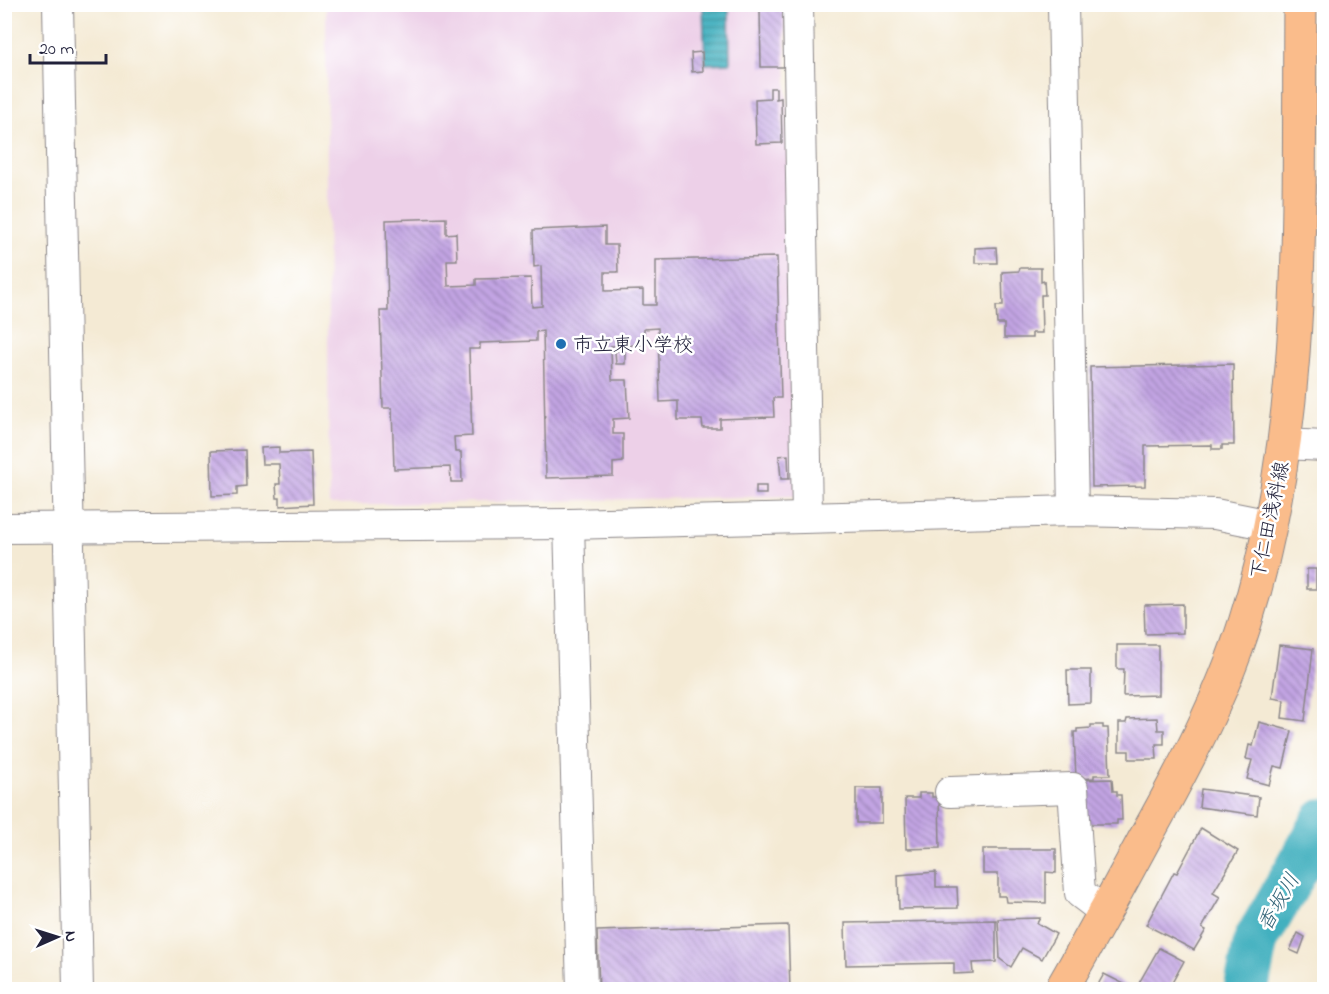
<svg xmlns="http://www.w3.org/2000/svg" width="1329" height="994" viewBox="0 0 1329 994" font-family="'Indie Flower','Klee One',sans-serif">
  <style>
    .built { fill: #edd0e8 }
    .water { fill: url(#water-rules); stroke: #32697d; stroke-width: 1.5 }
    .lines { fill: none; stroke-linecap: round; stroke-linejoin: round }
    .river { stroke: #42b0bf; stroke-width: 45 }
    .building { fill: url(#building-back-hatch) }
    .street-casing { stroke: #8b8688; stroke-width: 32 }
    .primary-casing { stroke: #8b8688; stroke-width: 35 }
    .street { stroke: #fff; stroke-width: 30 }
    .primary { stroke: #fabc8b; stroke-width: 33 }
    .poi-dot { fill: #1f6fb2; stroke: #fff; stroke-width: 2 }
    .labels { text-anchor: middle; stroke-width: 5; stroke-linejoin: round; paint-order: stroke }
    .poi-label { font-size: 20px; fill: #22223b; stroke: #fff; text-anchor: start }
    .street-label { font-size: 20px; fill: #22223b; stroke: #fff }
    .water-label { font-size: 21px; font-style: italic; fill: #306276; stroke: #fff }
  </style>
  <defs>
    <pattern id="water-rules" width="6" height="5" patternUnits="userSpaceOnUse" patternTransform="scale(1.5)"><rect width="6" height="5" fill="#42b0bf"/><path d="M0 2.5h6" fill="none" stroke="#378f9c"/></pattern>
    <pattern id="building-back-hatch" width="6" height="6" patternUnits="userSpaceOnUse" patternTransform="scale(1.5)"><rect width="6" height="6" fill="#c2a4e3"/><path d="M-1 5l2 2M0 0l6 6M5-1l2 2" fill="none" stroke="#9d85b9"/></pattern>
  </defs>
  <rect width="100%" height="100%" fill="#fff"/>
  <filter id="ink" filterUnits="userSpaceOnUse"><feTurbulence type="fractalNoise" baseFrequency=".0167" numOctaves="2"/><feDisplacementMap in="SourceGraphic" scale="12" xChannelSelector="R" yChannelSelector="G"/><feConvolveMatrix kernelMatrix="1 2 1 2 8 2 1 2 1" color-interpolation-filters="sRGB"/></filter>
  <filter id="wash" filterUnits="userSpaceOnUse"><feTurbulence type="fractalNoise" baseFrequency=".008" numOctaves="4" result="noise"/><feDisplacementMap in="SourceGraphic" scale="24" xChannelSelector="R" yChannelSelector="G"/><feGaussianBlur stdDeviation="1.35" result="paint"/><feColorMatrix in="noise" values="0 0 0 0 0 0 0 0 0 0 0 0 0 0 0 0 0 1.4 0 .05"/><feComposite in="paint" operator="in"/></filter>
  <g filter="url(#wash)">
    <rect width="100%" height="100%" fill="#f4ead4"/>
    <polygon class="built" points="326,5 785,5 796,496 329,505"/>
    <polygon class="water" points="729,5 730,63 705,64 703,6"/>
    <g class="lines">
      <polyline class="river" points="1246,990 1256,940 1324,821"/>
    </g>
    <g id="blocks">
      <g class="building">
        <polygon points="760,10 783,10 784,67 761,67"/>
        <polygon points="702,52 703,71 692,72 691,53"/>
        <polygon points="770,88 776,88 776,99 781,98 782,143 756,144 755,99 770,98"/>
        <polygon points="446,218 446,234 456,233 457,260 447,260 448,286 476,285 476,279 531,278 532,307 542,306 541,266 534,267 533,230 605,227 605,245 617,245 618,272 605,272 605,291 643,290 643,305 656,305 656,260 777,257 781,398 773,398 774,417 720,419 720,428 703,428 702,420 678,420 678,401 660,402 658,328 644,329 644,345 611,346 612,380 627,380 629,418 613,419 613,434 623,434 623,462 613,463 613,476 546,478 543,331 536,332 536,341 480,343 480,349 469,349 472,436 454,437 455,452 461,452 462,482 451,482 450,467 394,469 392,408 383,408 380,311 388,311 386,220"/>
        <polygon points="996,247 997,263 975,263 975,248"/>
        <polygon points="1020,268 1041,268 1041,282 1044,281 1045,295 1041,295 1042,333 1032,333 1032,338 1004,338 1004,324 997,324 996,306 1003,306 1002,272 1019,271"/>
        <polygon points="615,351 625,351 625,364 616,364"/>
        <polygon points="1233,364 1234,445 1222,445 1222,449 1212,449 1212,445 1145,446 1145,486 1092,487 1090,367"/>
        <polygon points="279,447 279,453 311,452 313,504 280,506 280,498 277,498 276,484 280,484 279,464 262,464 261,448"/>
        <polygon points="245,450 246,486 237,487 237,495 212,496 211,451"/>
        <polygon points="788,455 789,479 781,479 779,456"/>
        <rect x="756" y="486" width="10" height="8"/>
        <rect x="1307" y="569" width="9" height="20"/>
        <polygon points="1183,604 1183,633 1145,634 1144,605"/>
        <polygon points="1117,645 1158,645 1158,695 1123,696 1124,669 1117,669"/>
        <polygon points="1279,645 1313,649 1305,721 1282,718 1284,700 1272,698"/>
        <polygon points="1067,670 1091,670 1091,703 1068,704"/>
        <polygon points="1157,718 1158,730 1164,730 1164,744 1156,744 1157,759 1129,759 1129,751 1119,751 1119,723 1126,723 1127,719"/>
        <polygon points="1259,722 1292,731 1283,768 1274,766 1269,785 1247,779 1252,760 1246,759 1249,745 1253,746"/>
        <polygon points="1091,725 1103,725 1103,728 1108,728 1110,775 1094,775 1094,778 1076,779 1074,732 1077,732 1077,729 1091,728"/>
        <polygon points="1112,779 1113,791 1117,791 1117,795 1121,795 1122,820 1117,820 1117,824 1082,824 1081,780"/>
        <rect x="856" y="788" width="26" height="35"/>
        <polygon points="1201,789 1259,797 1257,815 1199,807"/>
        <polygon points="919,793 932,793 932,797 939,797 940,848 906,849 905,798 919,798"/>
        <polygon points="1201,828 1238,851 1213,893 1220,897 1202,928 1206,930 1194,950 1146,925 1174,872 1177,873"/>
        <polygon points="983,849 1056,849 1056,873 1046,872 1046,903 1006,902 1005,896 998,896 998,874 983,874"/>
        <polygon points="936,872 936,887 957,887 958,908 899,909 898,875"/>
        <polygon points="1040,918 1037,923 1056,934 1042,959 1022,948 1011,967 1000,959 998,919"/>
        <polygon points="996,920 996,962 972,963 973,973 954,974 954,963 846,965 845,923"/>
        <polygon points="788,925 790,990 599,990 597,931"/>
        <polygon points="1298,933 1305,937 1299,954 1290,950"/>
        <polygon points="1159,948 1184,961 1168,990 1150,990 1139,983"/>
        <polygon points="1104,974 1136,990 1095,990"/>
      </g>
    </g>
  </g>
  <g filter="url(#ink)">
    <use href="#blocks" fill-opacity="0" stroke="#8b8688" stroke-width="1.5"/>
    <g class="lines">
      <g class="street-casing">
        <g id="street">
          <polyline points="58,4 78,990"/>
          <polyline points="798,4 807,517"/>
          <polyline points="1063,4 1073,511"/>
          <polyline points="1285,444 1324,446"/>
          <polyline points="569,524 582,990"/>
          <polyline points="4,528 569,524 1073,511 1215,514 1270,525"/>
          <polyline points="950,792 1073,788 1080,893 1105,912"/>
        </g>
      </g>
      <g class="primary-casing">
        <path id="primary" d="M1061,990C1090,940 1117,890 1144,840C1183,770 1221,699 1245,623C1308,424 1298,211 1300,4"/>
      </g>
      <use href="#street" class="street"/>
      <use href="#primary" class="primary"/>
    </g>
  </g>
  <circle class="poi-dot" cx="561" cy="344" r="6"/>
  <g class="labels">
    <g class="poi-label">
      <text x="573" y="351">市立東小学校</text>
    </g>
    <g class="street-label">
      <text transform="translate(1269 520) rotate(-78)" y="7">下仁田浅科線</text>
    </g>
    <g class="water-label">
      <text transform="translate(1278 902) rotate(-60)" y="7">香坂川</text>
    </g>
  </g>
  <rect width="1329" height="994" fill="none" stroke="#fff" stroke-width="24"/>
  <g transform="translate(57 937) rotate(87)" stroke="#ffffff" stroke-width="4.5" paint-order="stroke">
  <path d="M0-4.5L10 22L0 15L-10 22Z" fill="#22223b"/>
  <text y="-9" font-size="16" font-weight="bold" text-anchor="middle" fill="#22223b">N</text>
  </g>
  <path d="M30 54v9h76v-9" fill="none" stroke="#22223b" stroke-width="3"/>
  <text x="39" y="54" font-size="18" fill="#22223b" stroke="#ffffff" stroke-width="4.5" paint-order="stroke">20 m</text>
</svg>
